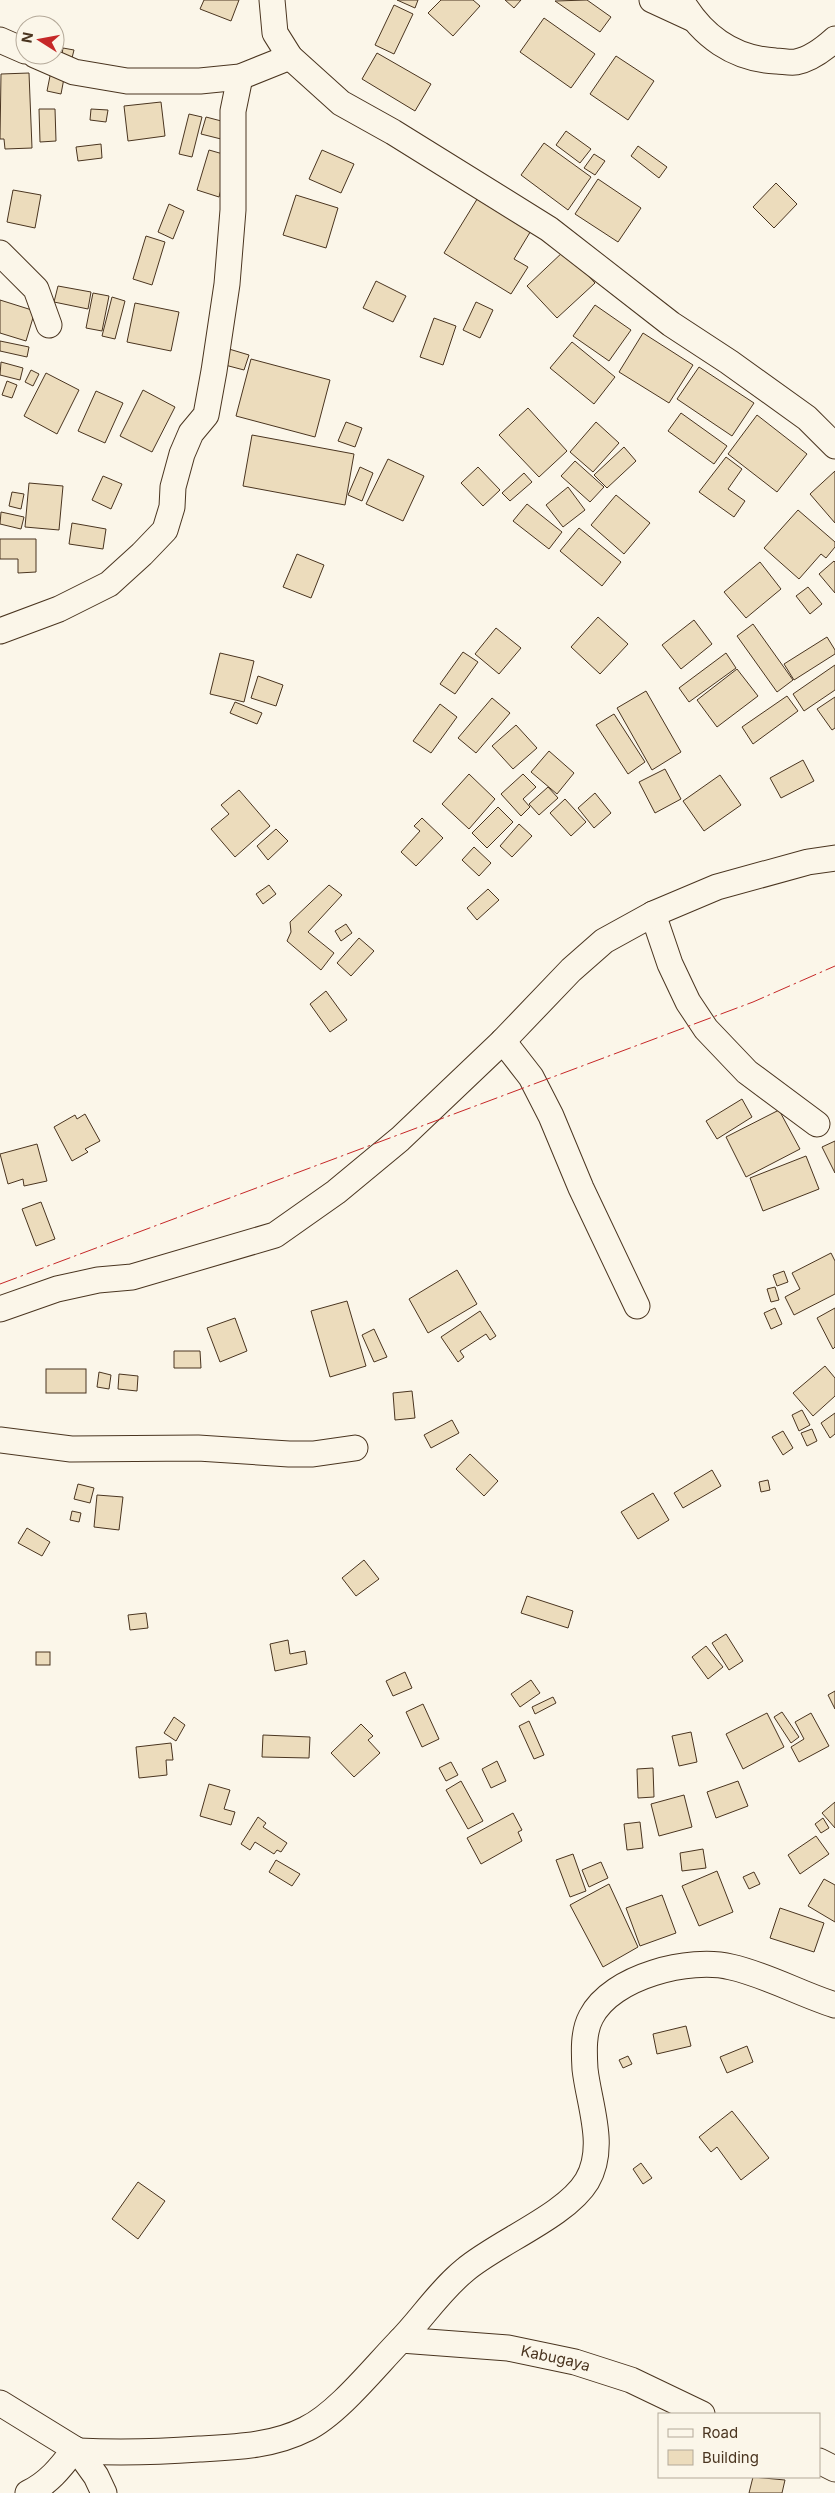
<svg xmlns="http://www.w3.org/2000/svg" width="835" height="2493" viewBox="0 0 835 2493" font-family="Inter,sans-serif">
  <style>
    .building { fill: #ecdcbc; stroke: #4a3520 }
    .lines { fill: none; stroke-linecap: round; stroke-linejoin: round }
    .street-casing { stroke: #4a3520; stroke-width: 27 }
    .street { stroke: #fbf6e9; stroke-width: 25 }
    .power { stroke: #c62828; stroke-width: 1; stroke-dasharray: 18 4 2.5 4; stroke-linecap: butt }
    .labels { text-anchor: middle; stroke-width: 4; stroke-linejoin: round; paint-order: stroke }
    .street-label { font-size: 15px; fill: #4a3520; stroke: #fbf6e9 }
  </style>
  <rect width="100%" height="100%" fill="#fbf6e9"/>
  <g class="building">
    <polygon points="204,0 239,0 231,21 200,9"/>
    <polygon points="397,0 418,0 415,8"/>
    <polygon points="441,0 473,0 480,6 453,36 428,13"/>
    <polygon points="505,0 521,0 514,8"/>
    <polygon points="587,0 611,17 600,32 555,1"/>
    <polygon points="394,5 413,14 394,54 375,45"/>
    <polygon points="544,18 595,54 571,88 520,52"/>
    <polygon points="63,48 74,50 71,62 61,60"/>
    <polygon points="377,53 431,84 415,111 362,79"/>
    <polygon points="616,56 654,81 628,120 590,94"/>
    <polygon points="51,71 65,73 61,94 47,91"/>
    <polygon points="29,73 32,148 5,149 4,139 0,139 1,74"/>
    <polygon points="161,102 165,136 128,141 124,106"/>
    <polygon points="39,109 55,109 56,141 40,142"/>
    <polygon points="91,109 108,110 106,122 90,120"/>
    <polygon points="189,114 202,117 192,157 179,154"/>
    <polygon points="206,117 229,123 225,140 201,134"/>
    <polygon points="566,131 591,149 580,163 556,145"/>
    <polygon points="544,143 591,177 568,210 521,175"/>
    <polygon points="101,144 102,158 78,161 76,147"/>
    <polygon points="638,146 667,167 659,178 631,156"/>
    <polygon points="209,150 230,156 219,197 197,190"/>
    <polygon points="322,150 354,164 341,193 309,179"/>
    <polygon points="594,154 605,161 595,175 584,168"/>
    <polygon points="598,179 641,208 618,242 575,214"/>
    <polygon points="776,183 797,204 774,228 753,207"/>
    <polygon points="13,190 41,195 35,228 7,222"/>
    <polygon points="296,195 338,208 326,248 283,235"/>
    <polygon points="479,196 532,229 514,259 528,267 511,294 444,253"/>
    <polygon points="169,204 184,211 173,239 158,232"/>
    <polygon points="146,236 165,242 152,285 133,279"/>
    <polygon points="565,250 595,283 557,318 527,286"/>
    <polygon points="376,281 406,296 393,322 363,308"/>
    <polygon points="58,286 91,292 88,309 54,302"/>
    <polygon points="93,293 109,296 102,331 86,328"/>
    <polygon points="112,297 125,301 115,339 102,336"/>
    <polygon points="0,300 35,311 26,341 0,333"/>
    <polygon points="476,302 493,310 480,338 463,330"/>
    <polygon points="135,303 179,312 171,351 127,342"/>
    <polygon points="595,305 631,330 609,361 573,336"/>
    <polygon points="434,318 456,326 443,365 420,357"/>
    <polygon points="643,333 693,365 669,403 619,372"/>
    <polygon points="0,341 29,347 27,357 0,351"/>
    <polygon points="572,342 615,377 594,404 550,368"/>
    <polygon points="229,349 249,355 244,370 225,365"/>
    <polygon points="251,359 330,380 315,437 236,416"/>
    <polygon points="1,362 23,368 20,380 0,375"/>
    <polygon points="699,367 754,403 732,436 677,399"/>
    <polygon points="31,370 39,374 33,386 25,382"/>
    <polygon points="46,373 79,390 57,434 24,416"/>
    <polygon points="7,381 17,385 12,398 2,395"/>
    <polygon points="143,390 175,407 152,452 120,436"/>
    <polygon points="96,391 123,403 105,443 78,431"/>
    <polygon points="528,408 567,451 539,477 499,435"/>
    <polygon points="681,413 727,446 714,464 668,431"/>
    <polygon points="757,415 807,454 777,492 728,454"/>
    <polygon points="346,422 362,428 355,447 338,441"/>
    <polygon points="596,422 619,443 593,472 570,452"/>
    <polygon points="252,435 354,454 345,505 243,486"/>
    <polygon points="624,447 636,461 607,488 594,475"/>
    <polygon points="726,457 742,469 728,489 745,501 734,517 699,492"/>
    <polygon points="388,459 424,476 403,521 366,504"/>
    <polygon points="575,461 604,487 590,502 561,476"/>
    <polygon points="360,467 373,473 362,501 348,495"/>
    <polygon points="478,467 500,490 483,506 461,483"/>
    <polygon points="835,471 835,523 810,494"/>
    <polygon points="524,473 532,482 510,501 502,493"/>
    <polygon points="103,476 122,484 111,509 92,500"/>
    <polygon points="29,483 63,486 59,530 25,527"/>
    <polygon points="568,487 585,510 563,527 546,505"/>
    <polygon points="12,492 24,494 21,509 9,506"/>
    <polygon points="616,495 650,523 624,554 591,525"/>
    <polygon points="527,504 562,532 549,549 513,521"/>
    <polygon points="798,510 835,542 835,547 826,558 821,554 799,579 764,548"/>
    <polygon points="1,512 24,517 21,529 0,524"/>
    <polygon points="72,523 106,529 103,549 69,544"/>
    <polygon points="579,528 621,562 602,586 560,551"/>
    <polygon points="0,539 36,539 36,572 18,573 18,559 0,559"/>
    <polygon points="297,554 324,565 311,598 283,587"/>
    <polygon points="834,561 835,562 835,593 819,574"/>
    <polygon points="760,562 781,589 746,618 724,592"/>
    <polygon points="808,587 822,604 810,614 796,596"/>
    <polygon points="598,617 628,644 600,674 571,647"/>
    <polygon points="694,620 712,644 681,669 662,645"/>
    <polygon points="753,624 793,680 777,692 737,636"/>
    <polygon points="496,628 521,648 499,674 475,654"/>
    <polygon points="827,637 835,650 835,654 794,680 784,664"/>
    <polygon points="463,652 478,662 455,694 440,684"/>
    <polygon points="220,653 254,661 244,702 210,694"/>
    <polygon points="726,653 736,668 689,702 679,688"/>
    <polygon points="835,665 835,690 804,711 793,694"/>
    <polygon points="737,669 758,696 717,727 697,700"/>
    <polygon points="258,676 283,685 276,706 251,698"/>
    <polygon points="646,691 681,752 652,770 617,708"/>
    <polygon points="787,696 798,711 753,744 742,727"/>
    <polygon points="835,697 835,728 832,730 817,709"/>
    <polygon points="492,698 510,713 476,753 458,738"/>
    <polygon points="235,702 262,713 257,724 230,713"/>
    <polygon points="440,704 457,717 431,753 413,741"/>
    <polygon points="614,714 645,762 628,774 596,725"/>
    <polygon points="516,725 537,748 513,769 492,746"/>
    <polygon points="549,751 574,773 557,794 531,772"/>
    <polygon points="803,760 814,781 781,798 770,778"/>
    <polygon points="665,769 681,799 655,813 639,782"/>
    <polygon points="469,774 495,799 469,829 442,804"/>
    <polygon points="523,774 536,787 523,799 530,807 521,816 501,794"/>
    <polygon points="720,775 741,805 704,831 683,801"/>
    <polygon points="548,787 558,798 539,815 529,804"/>
    <polygon points="239,790 270,826 235,857 211,829 229,814 221,805"/>
    <polygon points="595,793 611,813 594,828 578,808"/>
    <polygon points="565,799 586,822 571,836 550,813"/>
    <polygon points="498,807 513,822 487,848 472,833"/>
    <polygon points="422,818 443,838 416,866 401,852 420,831 414,826"/>
    <polygon points="519,824 532,836 512,857 500,846"/>
    <polygon points="276,829 288,841 268,860 257,846"/>
    <polygon points="474,847 491,863 479,876 462,860"/>
    <polygon points="269,885 276,894 263,904 256,894"/>
    <polygon points="329,885 342,895 308,932 334,953 321,970 287,941 291,932 290,922"/>
    <polygon points="488,889 499,900 477,920 467,908"/>
    <polygon points="346,924 352,933 341,941 335,931"/>
    <polygon points="359,938 374,951 351,976 337,963"/>
    <polygon points="326,991 347,1020 330,1032 310,1004"/>
    <polygon points="742,1099 752,1117 717,1139 706,1121"/>
    <polygon points="779,1110 800,1149 746,1177 726,1137"/>
    <polygon points="85,1114 100,1141 85,1149 88,1152 72,1161 54,1127 75,1115 77,1119"/>
    <polygon points="835,1141 835,1173 822,1147"/>
    <polygon points="37,1144 47,1181 24,1186 23,1179 8,1184 0,1154"/>
    <polygon points="806,1156 819,1189 763,1211 750,1178"/>
    <polygon points="41,1202 55,1239 36,1246 22,1209"/>
    <polygon points="831,1253 835,1261 835,1294 794,1315 785,1297 800,1289 792,1273"/>
    <polygon points="457,1270 477,1304 428,1333 409,1299"/>
    <polygon points="784,1271 788,1282 777,1286 773,1275"/>
    <polygon points="775,1287 779,1300 771,1302 767,1289"/>
    <polygon points="347,1301 366,1366 330,1377 311,1311"/>
    <polygon points="775,1308 782,1324 771,1329 764,1313"/>
    <polygon points="835,1308 835,1347 833,1349 817,1318"/>
    <polygon points="480,1311 496,1336 490,1340 486,1334 460,1351 464,1357 458,1362 441,1337"/>
    <polygon points="235,1318 247,1351 220,1362 207,1328"/>
    <polygon points="374,1329 387,1357 374,1362 362,1335"/>
    <polygon points="174,1351 200,1351 201,1368 174,1368"/>
    <polygon points="825,1366 835,1378 835,1396 813,1416 793,1393"/>
    <rect x="46" y="1369" width="40" height="24"/>
    <polygon points="99,1372 111,1375 109,1389 97,1387"/>
    <polygon points="119,1374 138,1376 137,1391 118,1389"/>
    <polygon points="412,1391 415,1418 395,1420 393,1393"/>
    <polygon points="802,1410 810,1425 799,1431 792,1415"/>
    <polygon points="835,1413 835,1434 830,1438 821,1423"/>
    <polygon points="452,1420 459,1433 431,1448 424,1435"/>
    <polygon points="812,1429 817,1441 807,1446 801,1433"/>
    <polygon points="783,1431 793,1448 783,1455 772,1437"/>
    <polygon points="470,1454 498,1481 484,1496 456,1469"/>
    <polygon points="712,1470 721,1486 683,1508 674,1493"/>
    <polygon points="768,1480 770,1490 761,1492 759,1482"/>
    <polygon points="78,1484 94,1488 90,1503 74,1499"/>
    <polygon points="653,1493 669,1520 638,1539 621,1512"/>
    <polygon points="97,1495 123,1497 119,1530 94,1527"/>
    <polygon points="72,1511 81,1513 79,1522 70,1520"/>
    <polygon points="27,1528 50,1542 42,1556 18,1543"/>
    <polygon points="364,1560 379,1579 356,1596 342,1578"/>
    <polygon points="527,1596 573,1611 568,1628 521,1613"/>
    <polygon points="146,1613 148,1628 130,1630 128,1615"/>
    <polygon points="726,1634 743,1661 729,1670 712,1643"/>
    <polygon points="288,1640 290,1654 305,1651 307,1664 275,1671 270,1644"/>
    <polygon points="706,1646 723,1667 708,1679 692,1657"/>
    <rect x="36" y="1652" width="14" height="13"/>
    <polygon points="405,1672 412,1688 393,1696 386,1681"/>
    <polygon points="531,1680 540,1693 520,1707 511,1694"/>
    <polygon points="835,1691 835,1709 828,1695"/>
    <polygon points="553,1697 556,1703 535,1714 532,1707"/>
    <polygon points="423,1704 439,1739 422,1747 406,1712"/>
    <polygon points="782,1712 799,1737 791,1743 774,1717"/>
    <polygon points="767,1713 784,1747 743,1769 726,1734"/>
    <polygon points="811,1713 829,1746 799,1762 791,1747 804,1739 795,1722"/>
    <polygon points="174,1717 185,1725 176,1741 164,1733"/>
    <polygon points="529,1721 544,1755 534,1759 519,1726"/>
    <polygon points="361,1724 373,1736 368,1740 380,1753 354,1777 331,1753"/>
    <polygon points="691,1732 697,1762 679,1766 672,1736"/>
    <polygon points="263,1735 310,1737 309,1758 262,1757"/>
    <polygon points="171,1743 173,1760 166,1760 167,1775 139,1778 136,1747"/>
    <polygon points="497,1761 506,1781 491,1788 482,1769"/>
    <polygon points="451,1762 458,1775 446,1781 439,1768"/>
    <polygon points="653,1768 654,1797 638,1798 637,1769"/>
    <polygon points="461,1781 483,1821 468,1829 446,1790"/>
    <polygon points="738,1781 748,1806 716,1818 707,1792"/>
    <polygon points="209,1784 230,1790 224,1809 235,1812 231,1825 200,1816"/>
    <polygon points="684,1795 692,1827 659,1836 651,1804"/>
    <polygon points="835,1802 835,1828 822,1813"/>
    <polygon points="513,1813 522,1830 518,1832 522,1841 481,1864 467,1838"/>
    <polygon points="258,1817 266,1823 263,1827 287,1843 281,1852 277,1850 274,1854 255,1842 250,1850 241,1844"/>
    <polygon points="823,1818 829,1828 821,1833 815,1824"/>
    <polygon points="640,1822 643,1848 627,1850 624,1824"/>
    <polygon points="816,1836 829,1854 800,1874 788,1855"/>
    <polygon points="703,1849 706,1868 682,1871 680,1853"/>
    <polygon points="573,1854 586,1891 570,1897 556,1860"/>
    <polygon points="276,1860 300,1874 292,1886 269,1872"/>
    <polygon points="601,1862 608,1878 589,1887 582,1870"/>
    <polygon points="717,1871 733,1912 699,1926 682,1886"/>
    <polygon points="754,1872 760,1884 749,1889 743,1877"/>
    <polygon points="824,1879 835,1885 835,1922 808,1906"/>
    <polygon points="609,1884 638,1947 603,1967 570,1905"/>
    <polygon points="662,1895 676,1933 640,1946 626,1908"/>
    <polygon points="780,1908 824,1923 814,1952 770,1938"/>
    <polygon points="686,2026 691,2046 657,2054 653,2034"/>
    <polygon points="747,2046 753,2062 727,2073 720,2057"/>
    <polygon points="628,2056 632,2064 623,2068 619,2060"/>
    <polygon points="732,2111 769,2158 741,2180 717,2147 711,2152 699,2137"/>
    <polygon points="641,2163 652,2178 643,2184 633,2169"/>
    <polygon points="138,2182 165,2201 138,2239 112,2219"/>
    <polygon points="753,2477 785,2480 782,2493 749,2493"/>
  </g>
  <g class="lines">
    <g class="street-casing">
      <g id="street">
        <polyline points="272,0 275,33 290,57 341,103 393,132 549,229 671,324 729,362 807,418 835,446"/>
        <polyline points="652,0 691,18"/>
        <path d="M681,0C702,36 734,59 776,61C782,61 790,63 796,62C811,59 824,49 835,39"/>
        <polyline points="0,40 25,51"/>
        <polyline points="35,55 74,72 127,81 200,81 240,77 290,57"/>
        <polyline points="0,253 36,289 49,325"/>
        <polyline points="0,631 59,609 109,584 142,554 165,530 172,507 173,487 182,454 191,433 206,415 214,371 227,284 233,210 233,111 240,77"/>
        <polyline points="653,914 670,964 688,1002 706,1029 747,1072 817,1124"/>
        <polyline points="503,1041 531,1077 551,1116 581,1188 637,1306"/>
        <polyline points="0,1309 57,1289 98,1280 132,1277 275,1235 336,1192 400,1139 503,1041 571,970 604,941 653,914 717,887 808,862 835,858"/>
        <polyline points="0,1440 71,1449 198,1448 289,1454 313,1454 355,1448"/>
        <path id="s1" d="M401,2340L508,2348L575,2362L631,2380L702,2414"/>
        <polyline points="0,2403 78,2451 96,2476 104,2493"/>
        <path d="M78,2451C119,2453 159,2452 199,2449C236,2447 273,2446 306,2429C337,2414 373,2369 398,2343C421,2320 439,2291 465,2270C498,2242 566,2216 587,2181C607,2147 589,2105 585,2069C584,2052 583,2032 591,2017C612,1976 690,1957 731,1967C767,1975 800,1994 835,2005"/>
        <polyline points="819,2461 835,2469"/>
        <path d="M28,2493C49,2483 61,2467 75,2449"/>
      </g>
    </g>
    <use href="#street" class="street"/>
    <polyline class="power" points="0,1284 753,1002 835,966"/>
  </g>
  <g class="labels">
    <g class="street-label">
      <text dy="5" stroke="none"><textPath href="#s1" startOffset="156">Kabugaya</textPath></text>
    </g>
  </g>
  <rect x="658" y="2413" width="162" height="65" fill="#fbf6e9" stroke="#b4a999"/>
  <rect x="668" y="2429" width="25" height="8" fill="#fbf6e9" stroke="#b4a999"/>
  <text x="702" y="2438" font-size="15" fill="#4a3520">Road</text>
  <rect x="668" y="2450" width="25" height="15" fill="#ecdcbc" stroke="#b4a999"/>
  <text x="702" y="2463" font-size="15" fill="#4a3520">Building</text>
  <g transform="translate(40 40) rotate(281)"><circle r="24" fill="#fbf6e9" stroke="#b4a999"/>
  <path d="M0-4L9 19L0 12L-9 19Z" fill="#c62828"/>
  <text y="-8" font-size="14" font-weight="bold" text-anchor="middle" fill="#4a3520">N</text>
  </g>
</svg>
